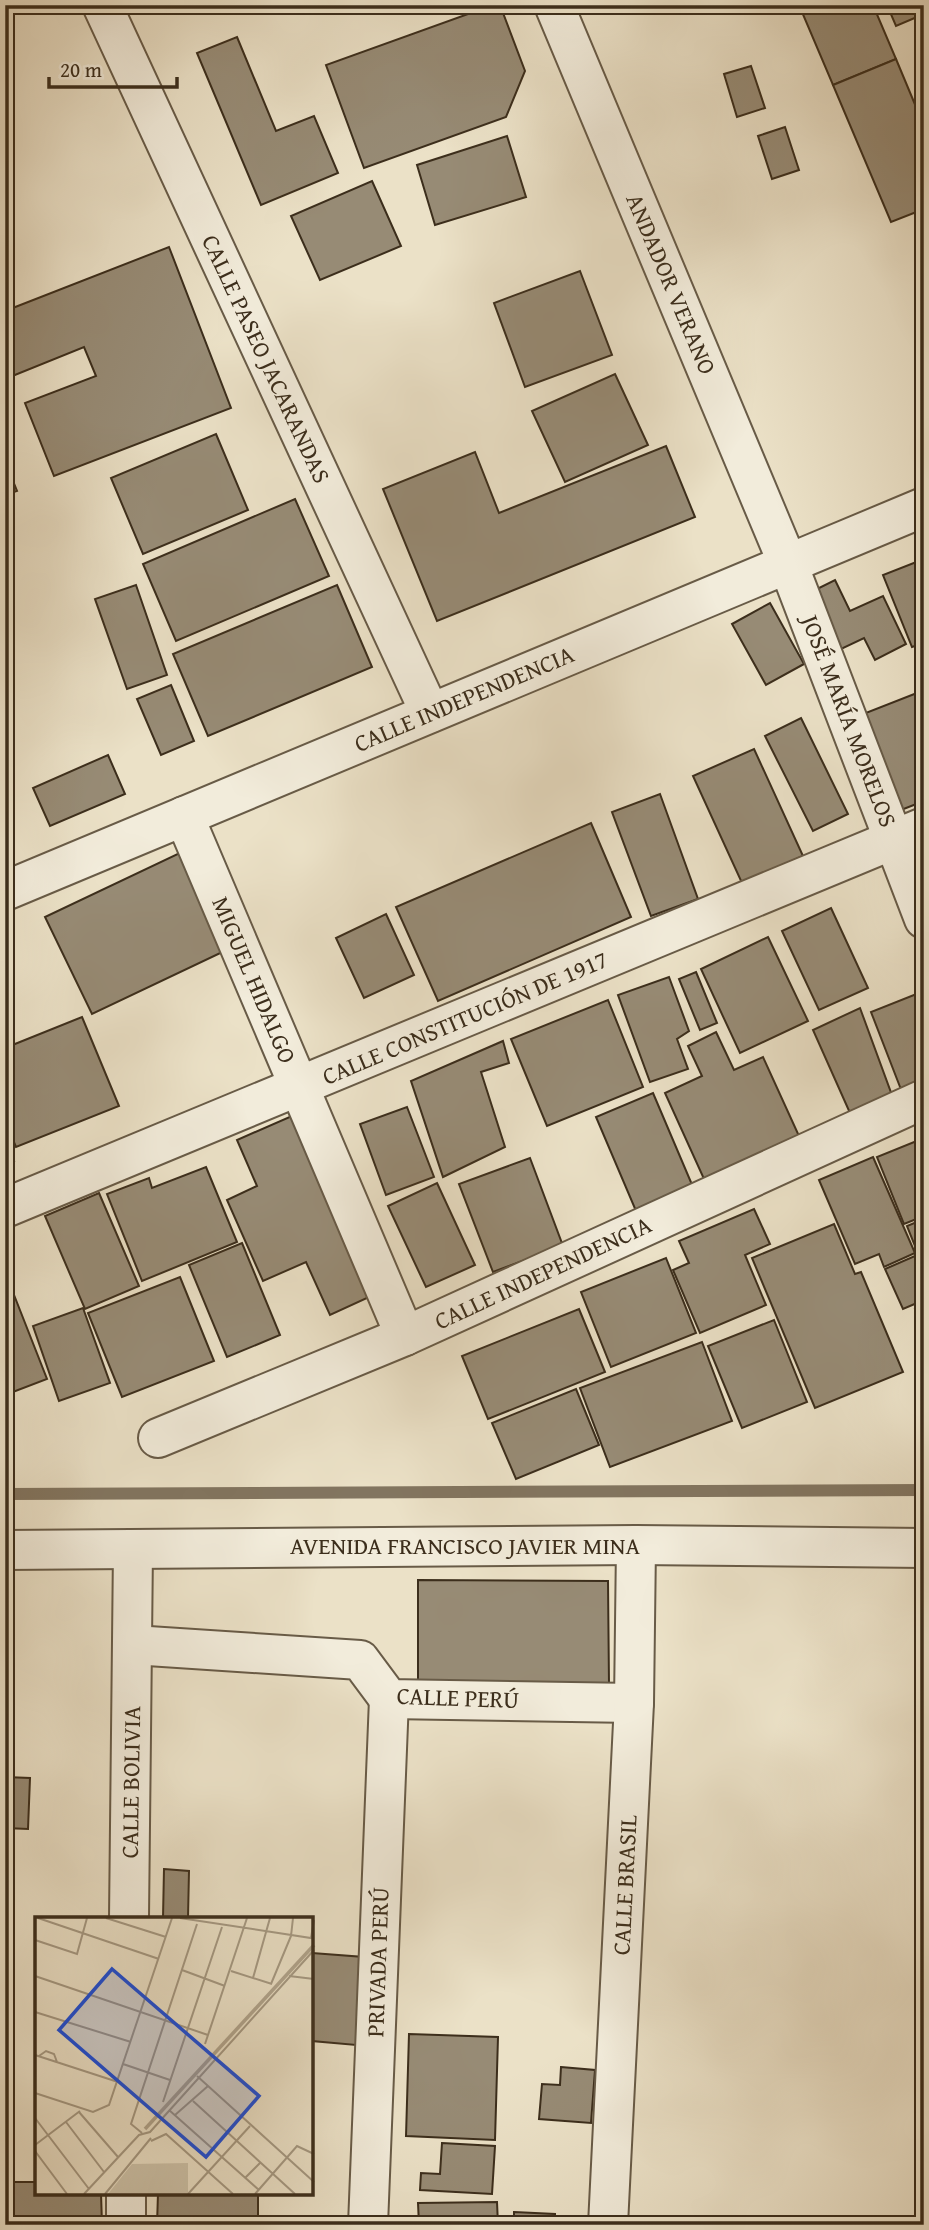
<svg xmlns="http://www.w3.org/2000/svg" width="929" height="2230" viewBox="0 0 929 2230" font-family="'Gentium Book Plus',serif">
  <style>
    .lines { fill: none; stroke-linecap: round; stroke-linejoin: round }
    .stream { stroke: #827560; stroke-width: 12 }
    .building { fill: #978b75; stroke: #3c2e1c; stroke-width: 2 }
    .minor-casing { stroke: #685b47; stroke-width: 42 }
    .minor { stroke: #f2ecdb; stroke-width: 38 }
    .labels { text-anchor: middle; stroke-width: 5; stroke-linejoin: round; paint-order: stroke }
    .street-label { font-size: 24px; fill: #3c2e1c; stroke: #f2ecdb }
    .inset-river { fill: none; stroke: #b0a48d; stroke-width: 3.5 }
    .inset-road { fill: none; stroke: #a59983; stroke-width: 2 }
    .view { fill: #1d4ed8; fill-opacity: 0.15; stroke: #1d4ed8; stroke-width: 3.5 }
    .inset-edge { fill: none; stroke: #3c2e1c; stroke-width: 3.5 }
  </style>
  <rect width="100%" height="100%" fill="#ebe1c7"/>
  <filter id="stains"><feTurbulence type="fractalNoise" baseFrequency=".00286" numOctaves="4"/><feColorMatrix values="0 0 0 0 .2 0 0 0 0 .09 0 0 0 0 .02 0 0 0 .5 -.17"/></filter>
  <radialGradient id="worn" r=".72"><stop offset=".6" stop-color="#630" stop-opacity="0"/><stop offset="1" stop-color="#630" stop-opacity=".3"/></radialGradient>
  <g class="lines">
    <polyline class="stream" points="5,1494 924,1490"/>
  </g>
  <g class="building">
    <polygon points="493,5 500,5 525,71 506,117 364,168 326,65"/>
    <polygon points="799,5 873,5 896,59 833,85"/>
    <polygon points="887,5 924,5 924,14 896,26"/>
    <polygon points="237,37 276,131 314,116 338,173 261,205 197,53"/>
    <polygon points="896,59 924,126 924,209 891,222 833,85"/>
    <polygon points="751,66 765,108 737,117 724,74"/>
    <polygon points="785,127 799,170 772,179 758,136"/>
    <polygon points="507,136 526,197 435,225 417,165"/>
    <polygon points="372,181 401,246 320,280 291,216"/>
    <polygon points="169,247 231,408 54,476 25,403 96,376 84,347 5,379 5,311"/>
    <polygon points="580,271 612,355 525,387 494,303"/>
    <polygon points="615,374 648,445 565,482 532,411"/>
    <polygon points="216,434 248,510 143,554 111,478"/>
    <polygon points="666,446 695,517 437,621 383,489 475,452 499,513"/>
    <polygon points="5,461 17,491 5,495"/>
    <polygon points="295,499 329,576 176,641 143,564"/>
    <polygon points="924,559 924,643 912,647 883,575"/>
    <polygon points="835,580 850,611 883,596 906,644 875,660 864,638 839,650 811,592"/>
    <polygon points="136,585 167,675 127,689 95,599"/>
    <polygon points="337,585 372,667 208,736 173,654"/>
    <polygon points="770,603 804,664 766,685 732,624"/>
    <polygon points="171,685 194,741 161,755 137,699"/>
    <polygon points="922,691 924,801 896,812 858,716"/>
    <polygon points="801,718 848,814 813,831 765,736"/>
    <polygon points="754,749 803,856 742,883 693,776"/>
    <polygon points="108,755 125,794 50,826 33,788"/>
    <polygon points="660,794 698,899 651,916 612,812"/>
    <polygon points="591,823 631,917 438,1001 396,907"/>
    <polygon points="186,850 233,947 92,1014 45,917"/>
    <polygon points="831,908 868,988 819,1010 782,931"/>
    <polygon points="386,914 414,975 364,998 336,938"/>
    <polygon points="768,937 808,1021 740,1053 701,969"/>
    <polygon points="696,972 717,1023 700,1030 679,979"/>
    <polygon points="669,977 689,1031 677,1039 688,1069 650,1082 618,995"/>
    <polygon points="924,991 924,1083 902,1092 871,1012"/>
    <polygon points="608,1000 643,1087 547,1126 511,1039"/>
    <polygon points="860,1008 893,1098 850,1113 813,1030"/>
    <polygon points="82,1017 119,1106 16,1147 5,1121 5,1048"/>
    <polygon points="716,1032 734,1070 763,1057 799,1136 704,1179 665,1093 702,1076 688,1046"/>
    <polygon points="503,1041 509,1063 481,1072 505,1147 443,1177 411,1081"/>
    <polygon points="653,1093 693,1187 636,1211 596,1117"/>
    <polygon points="407,1107 434,1177 386,1195 360,1124"/>
    <polygon points="301,1112 380,1292 330,1315 306,1262 263,1281 227,1200 257,1186 237,1140"/>
    <polygon points="5,1138 14,1161 5,1164"/>
    <polygon points="924,1138 924,1216 904,1224 877,1157"/>
    <polygon points="873,1157 915,1253 884,1267 879,1254 855,1264 819,1180"/>
    <polygon points="530,1158 563,1246 493,1272 459,1184"/>
    <polygon points="206,1167 237,1242 142,1281 107,1194 149,1178 152,1188"/>
    <polygon points="437,1183 475,1265 426,1287 388,1206"/>
    <polygon points="99,1193 139,1286 85,1309 45,1216"/>
    <polygon points="754,1209 770,1244 745,1255 766,1305 700,1333 673,1270 689,1263 679,1241"/>
    <polygon points="924,1219 924,1249 917,1251 907,1226"/>
    <polygon points="834,1224 855,1274 861,1272 903,1372 815,1408 752,1258"/>
    <polygon points="242,1243 280,1335 227,1357 189,1265"/>
    <polygon points="924,1252 924,1300 903,1309 885,1269"/>
    <polygon points="666,1258 696,1333 611,1367 581,1292"/>
    <polygon points="5,1272 47,1379 5,1395"/>
    <polygon points="180,1277 214,1361 122,1397 88,1313"/>
    <polygon points="924,1305 924,1330 915,1309"/>
    <polygon points="83,1308 110,1383 59,1401 33,1326"/>
    <polygon points="579,1309 605,1372 488,1419 462,1356"/>
    <polygon points="774,1320 807,1402 742,1428 708,1346"/>
    <polygon points="702,1342 732,1421 610,1467 580,1388"/>
    <polygon points="576,1389 599,1445 516,1479 492,1423"/>
    <polygon points="418,1580 608,1581 609,1685 418,1684"/>
    <polygon points="5,1777 30,1778 28,1829 5,1828"/>
    <polygon points="164,1869 189,1871 188,1918 163,1918"/>
    <polygon points="312,1953 364,1957 356,2045 312,2041"/>
    <polygon points="409,2034 498,2037 495,2140 406,2136"/>
    <polygon points="561,2067 595,2070 591,2123 539,2119 542,2084 560,2085"/>
    <polygon points="442,2143 495,2146 492,2194 420,2190 421,2173 440,2174"/>
    <polygon points="8,2182 37,2182 37,2193 101,2193 102,2225 9,2225"/>
    <polygon points="158,2193 258,2193 258,2225 157,2225"/>
    <polygon points="497,2202 498,2225 419,2225 418,2203"/>
    <polygon points="514,2212 555,2214 555,2225 514,2225"/>
  </g>
  <g class="lines">
    <g class="minor-casing">
      <g id="minor">
        <polyline points="102,5 430,713"/>
        <polyline points="554,5 788,564 924,919"/>
        <polyline points="184,816 405,1336"/>
        <polyline points="5,891 924,507"/>
        <polyline points="5,1208 924,827"/>
        <polyline points="158,1438 405,1336 924,1099"/>
        <polyline points="5,1550 636,1545 924,1548"/>
        <polyline points="133,1645 360,1660 389,1699 634,1703"/>
        <polyline points="129,1918 133,1549"/>
        <polyline points="126,2225 126,2193"/>
        <polyline points="368,2225 389,1699"/>
        <polyline points="608,2225 634,1703 636,1545"/>
      </g>
    </g>
    <use href="#minor" class="minor"/>
  </g>
  <g class="labels">
    <g class="street-label">
      <text transform="translate(671 284) rotate(67)" y="8">ANDADOR VERANO</text>
      <text transform="translate(266 359) rotate(65)" y="8">CALLE PASEO JACARANDAS</text>
      <text transform="translate(464 699) rotate(-23)" y="8">CALLE INDEPENDENCIA</text>
      <text transform="translate(849 721) rotate(69)" y="8">JOSÉ MARÍA MORELOS</text>
      <text transform="translate(254 980) rotate(67)" y="8">MIGUEL HIDALGO</text>
      <text transform="translate(465 1018) rotate(-23)" y="8">CALLE CONSTITUCIÓN DE 1917</text>
      <text transform="translate(543 1273) rotate(-25)" y="8">CALLE INDEPENDENCIA</text>
      <text x="465" y="1554">AVENIDA FRANCISCO JAVIER MINA</text>
      <text transform="translate(458 1698) rotate(2)" y="8">CALLE PERÚ</text>
      <text transform="translate(131 1782) rotate(-89)" y="8">CALLE BOLIVIA</text>
      <text transform="translate(625 1885) rotate(-87)" y="8">CALLE BRASIL</text>
      <text transform="translate(378 1962) rotate(-88)" y="8">PRIVADA PERÚ</text>
    </g>
  </g>
  <g transform="translate(35 1917)">
    <rect width="278" height="278" fill="#ebe1c7"/>
    <path d="M153,246V277H73L97,247Z" fill="#cdc3aa"/>
    <path class="inset-river" d="M110,212L279,28"/>
    <path class="inset-road" d="M3,1L124,42M71,1L131,20M145,1L276,21L279,3M0,23L42,37L52,1M147,53L190,69M196,54L237,67M0,59L173,118M254,59L279,62M218,61L235,1M236,67L256,19L258,1M0,95L96,125M170,127L212,1M0,138L83,165M4,139L11,134L19,137L22,145M88,147L135,163M162,159L279,265M0,176L58,195L74,188L137,1M158,184L260,277M128,185L187,10M134,193L224,273M44,195L83,240M140,198L173,169M0,201L54,272M31,205L69,255M107,216L96,207L162,7M116,224L131,217L198,277M0,228L45,194M0,234L32,277M210,261L225,246M49,277L104,218L115,215L279,33M70,277L116,221M153,277L215,209M220,277L262,229L279,237"/>
    <path class="view" d="M77,52L224,179L171,240L24,113Z"/>
    <rect width="278" height="278" class="inset-edge"/>
  </g>
  <rect width="929" height="2230" fill="none" stroke="#ebe1c7" stroke-width="28"/>
  <rect x="7" y="7" width="915" height="2216" fill="none" stroke="#3c2e1c" stroke-width="3.5"/>
  <rect x="14" y="14" width="901" height="2202" fill="none" stroke="#3c2e1c" stroke-width="2"/>
  <path d="M49 77v10h128v-10" fill="none" stroke="#3c2e1c" stroke-width="3.5"/>
  <text x="60" y="77" font-size="21" fill="#3c2e1c" stroke="#f2ecdb" stroke-width="5" paint-order="stroke">20 m</text>
  <rect width="100%" height="100%" filter="url(#stains)"/>
  <rect width="100%" height="100%" fill="url(#worn)"/>
</svg>
